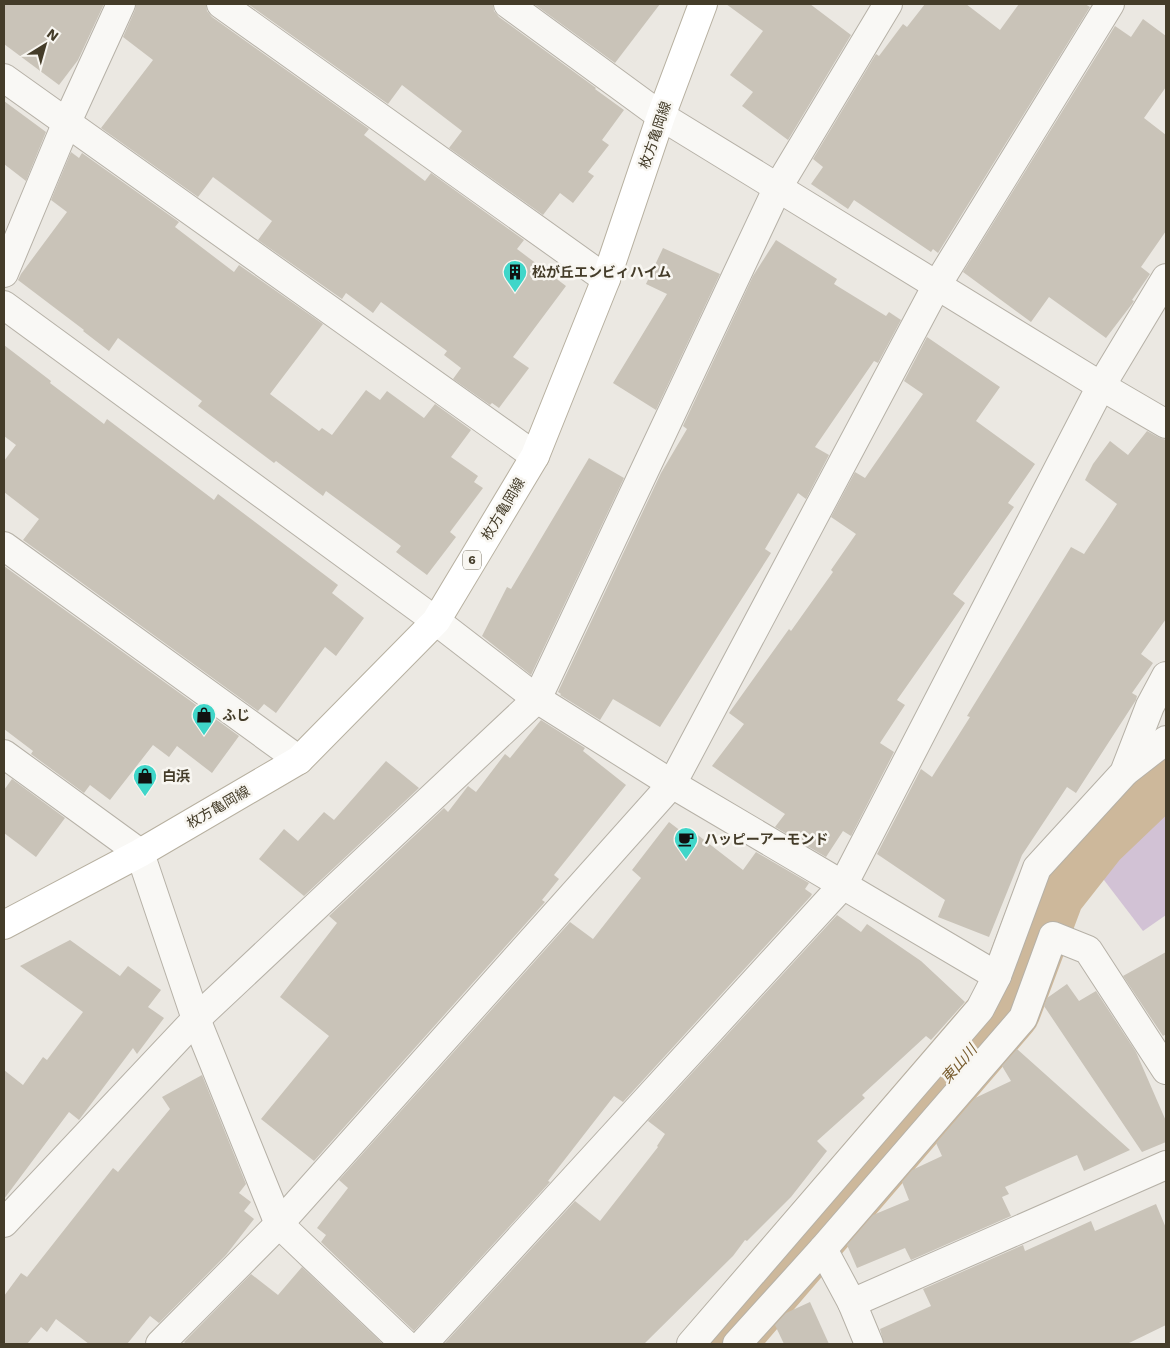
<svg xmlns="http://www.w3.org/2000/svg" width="1170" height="1348" viewBox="0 0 1170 1348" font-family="'Work Sans','Noto Sans JP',sans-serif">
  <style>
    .green { fill: #d2c2d5 }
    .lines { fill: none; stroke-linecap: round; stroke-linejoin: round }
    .river { stroke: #cdb89b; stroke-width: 70 }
    .building { fill: #c9c3b8 }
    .minor-casing { stroke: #b6b1a7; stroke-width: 30 }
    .primary-casing { stroke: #b7b0a0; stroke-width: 30 }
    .minor { stroke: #f9f8f5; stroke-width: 28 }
    .primary { stroke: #fff; stroke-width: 28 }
    .labels { text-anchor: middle; stroke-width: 5; stroke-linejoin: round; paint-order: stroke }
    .shield { fill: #f8f6f1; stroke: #7a7465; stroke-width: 1 }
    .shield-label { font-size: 12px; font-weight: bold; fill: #443c29 }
    .street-label { font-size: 14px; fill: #443c29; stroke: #f8f6f1 }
    .poi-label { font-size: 14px; font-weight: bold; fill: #443c29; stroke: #f8f6f1; text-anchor: start }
    .water-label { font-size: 15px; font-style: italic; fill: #7a5e30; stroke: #f8f6f1 }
  </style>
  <rect width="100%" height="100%" fill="#ebe8e2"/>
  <polygon class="green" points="1166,799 1166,915 1143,931 1094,867"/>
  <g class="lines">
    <polyline class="river" points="718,1344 1006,1009 1050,892 1094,836 1166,767"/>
  </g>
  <g class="building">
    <polygon points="4,4 104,4 78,60 59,85 4,44"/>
    <polygon points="136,4 206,4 207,11 212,17 369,129 364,135 425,181 431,173 524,240 517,249 566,286 513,357 529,368 499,408 492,403 490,405 453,379 461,368 444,355 447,351 381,302 373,313 346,293 342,299 258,240 272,221 213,177 198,197 101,128 153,60 123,37 135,10"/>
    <polygon points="248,4 493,4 494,11 499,17 596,88 595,89 624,110 602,140 609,145 588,172 594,176 573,203 560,193 543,215 449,148 462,131 402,85 388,104"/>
    <polygon points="534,4 660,4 615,63"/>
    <polygon points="726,4 810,4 851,35 788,140 742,106 753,92 730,75 763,31"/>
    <polygon points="925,4 966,4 1000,30 1019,4 1085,4 1090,7 938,253 933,249 931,252 854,200 848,209 811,184 823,167 813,159 876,54 879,56 903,24 907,27"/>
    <polygon points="1143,19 1166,36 1166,87 1144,118 1166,135 1166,231 1141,267 1150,274 1132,300 1134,301 1132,304 1106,338 1049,297 1031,322 963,272 1115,26 1131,37"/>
    <polygon points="4,101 46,132 26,181 4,164"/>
    <polygon points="71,152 79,158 82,153 179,222 175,227 234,272 239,265 323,324 270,394 319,431 322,428 332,435 366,390 380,400 387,391 424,418 435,404 471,430 451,457 478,476 474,482 483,488 450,532 456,537 427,575 396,552 401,546 326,491 323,496 276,461 274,463 198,406 202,401 118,338 109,351 83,331 84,330 18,280 21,274 67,212 51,200"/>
    <polygon points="776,240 837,279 834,284 886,316 889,312 901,320 878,363 874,361 815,447 829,455 806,499 798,493 765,549 771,553 660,727 613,699 600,720 560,695 561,694 558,692 661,473 687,429 683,426 753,276"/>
    <polygon points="663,248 720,274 656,410 613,383 667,294 646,284"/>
    <polygon points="927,337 1000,387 976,421 1035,464 1008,503 1014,507 953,594 965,603 897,700 905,705 880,743 894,752 851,836 843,831 826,857 775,827 785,814 712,766 744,724 729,713 789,629 791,631 833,572 831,570 856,534 831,517 855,472 865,478 923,394 904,381"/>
    <polygon points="4,345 51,381 50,383 104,424 107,419 214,500 218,494 338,585 332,593 364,618 336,656 325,647 276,713 264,704 258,711 23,540 39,519 4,492 4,461 16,445 4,436"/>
    <polygon points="1147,431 1158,437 1166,440 1166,619 1141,654 1153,663 1132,693 1137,696 1136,700 1076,793 1067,787 1022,855 989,937 938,917 945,900 877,854 921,769 932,777 970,717 967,716 1071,547 1084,554 1117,504 1085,480 1093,464 1110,441 1128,455"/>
    <polygon points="589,458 624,478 531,675 482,636 507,587 511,589"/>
    <polygon points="4,566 239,736 212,773 177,746 169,757 153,745 110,800 90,785 84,793 31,754 33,751 4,729"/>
    <polygon points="541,720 585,748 583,751 626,785 554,875 559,879 542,900 545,902 314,1161 261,1119 329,1036 280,997 337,923 329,916 444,808 448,812 468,786 476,792 505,754 510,758"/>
    <polygon points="386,761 419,788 304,896 259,859 284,829 298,841 324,812 334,820"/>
    <polygon points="12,779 65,818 36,857 4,833 4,790"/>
    <polygon points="669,822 686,835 690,829 743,870 756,852 809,883 805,889 812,894 811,896 623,1102 614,1096 548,1181 550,1182 414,1331 321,1242 326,1235 317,1228 348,1188 339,1180 570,922 593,939 641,878 632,870"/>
    <polygon points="837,915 861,932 867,924 921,961 965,1002 931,1040 926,1036 862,1095 865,1098 817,1141 827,1151 791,1197 747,1241 745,1240 733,1256 644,1344 444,1344 575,1201 600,1221 658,1147 657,1146 665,1134 648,1121"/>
    <polygon points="70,940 120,976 128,966 161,990 148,1007 164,1018 137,1054 133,1048 79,1120 69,1112 4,1199 4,1070 23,1085 43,1057 47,1060 83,1012 20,966"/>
    <polygon points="1166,952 1166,1034 1163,1036 1123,976"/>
    <polygon points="1067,984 1079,1001 1096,991 1136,1052 1166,1121 1166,1142 1142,1152 1044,1006 1047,998"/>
    <polygon points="1017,1049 1130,1150 1084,1171 1077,1155 1005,1187 1009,1194 1002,1197 1011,1216 911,1260 905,1248 857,1268 847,1245 873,1215 909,1200 902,1182 912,1170 942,1156 936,1143 975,1098 1011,1081 1002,1066"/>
    <polygon points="202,1075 246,1184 239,1193 251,1202 244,1211 254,1219 226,1255 159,1323 150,1316 127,1344 89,1344 56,1319 47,1332 41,1327 27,1344 4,1344 4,1296 21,1273 27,1277 113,1168 118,1172 170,1109 162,1097"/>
    <polygon points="1156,1204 1166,1228 1166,1325 1127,1344 884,1344 880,1329 931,1306 923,1289 1023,1245 1025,1251 1091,1221 1095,1231"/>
    <polygon points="302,1267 383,1344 186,1344 184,1342 251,1274 278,1295"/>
    <polygon points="810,1302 829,1344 784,1344 775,1325 786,1313"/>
  </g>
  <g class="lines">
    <g class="minor-casing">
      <g id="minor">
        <polyline points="221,4 606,279"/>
        <polyline points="508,4 661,116 1101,386 1166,424"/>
        <polyline points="4,78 535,456"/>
        <polyline points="4,273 67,122 121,4"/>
        <polyline points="4,305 436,621 537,699 672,784 997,976"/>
        <polyline points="4,546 299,760"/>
        <polyline points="4,754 140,853 196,1019 279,1224 405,1344"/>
        <polyline points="1125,772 1166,740"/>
        <polyline points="4,1223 196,1019 537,699 778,187 888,4"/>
        <polyline points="852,1303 1166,1165"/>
        <polyline points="160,1344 279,1224 672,784 937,285 1110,4"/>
        <polyline points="423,1344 843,885 1101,386 1166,278"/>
        <polyline points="691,1344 980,1009 997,976 1037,868 1124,773 1150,706 1166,676"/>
        <polyline points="737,1344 823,1249"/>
        <polyline points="869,1344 852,1303 823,1249 1023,1018 1053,936 1088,950 1166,1070"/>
      </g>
    </g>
    <g class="primary-casing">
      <polyline id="primary" points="4,925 140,853 299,760 436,621 535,456 606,279 661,116 703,4"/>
    </g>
    <use href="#minor" class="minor"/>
    <use href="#primary" class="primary"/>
  </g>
  <defs>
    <g id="building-pin" transform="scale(1.25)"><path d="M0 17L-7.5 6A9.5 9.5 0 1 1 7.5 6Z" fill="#40d6c9" stroke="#f8f6f1"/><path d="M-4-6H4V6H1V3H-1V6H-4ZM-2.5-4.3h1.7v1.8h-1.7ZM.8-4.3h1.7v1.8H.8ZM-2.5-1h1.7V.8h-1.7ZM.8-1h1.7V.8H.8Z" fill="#111"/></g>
    <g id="shop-pin" transform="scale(1.25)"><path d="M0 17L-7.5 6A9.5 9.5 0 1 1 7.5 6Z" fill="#40d6c9" stroke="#f8f6f1"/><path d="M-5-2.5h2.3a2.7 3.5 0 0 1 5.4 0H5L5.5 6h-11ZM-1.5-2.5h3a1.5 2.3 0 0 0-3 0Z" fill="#111"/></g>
    <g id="cafe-pin" transform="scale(1.25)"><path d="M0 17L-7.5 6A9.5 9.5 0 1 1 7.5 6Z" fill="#40d6c9" stroke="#f8f6f1"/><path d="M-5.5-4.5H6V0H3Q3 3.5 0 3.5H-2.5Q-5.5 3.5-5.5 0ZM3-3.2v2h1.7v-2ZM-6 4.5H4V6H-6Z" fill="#111"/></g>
  </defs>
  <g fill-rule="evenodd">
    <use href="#building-pin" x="515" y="272"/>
    <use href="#shop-pin" x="204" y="715"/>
    <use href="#shop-pin" x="145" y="776"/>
    <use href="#cafe-pin" x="686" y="839"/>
  </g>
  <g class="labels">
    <rect class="shield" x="463" y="550.5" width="18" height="19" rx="4"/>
    <g class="shield-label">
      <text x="472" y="564">6</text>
    </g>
    <g class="street-label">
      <text transform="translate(655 135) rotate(-71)" y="5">枚方亀岡線</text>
      <text transform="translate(503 509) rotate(-59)" y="5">枚方亀岡線</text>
      <text transform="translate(218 807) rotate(-30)" y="5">枚方亀岡線</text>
    </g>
    <g class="poi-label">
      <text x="532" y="277">松が丘エンビィハイム</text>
      <text x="222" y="720">ふじ</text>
      <text x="162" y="781">白浜</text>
      <text x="704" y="844">ハッピーアーモンド</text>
    </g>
    <g class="water-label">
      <text transform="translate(959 1064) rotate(-49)" y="5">東山川</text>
    </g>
  </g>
  <rect width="1170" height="1348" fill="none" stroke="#443c29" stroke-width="10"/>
  <g transform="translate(45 45) rotate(37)" stroke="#f8f6f1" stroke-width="4" paint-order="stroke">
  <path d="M0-4L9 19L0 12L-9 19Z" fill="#443c29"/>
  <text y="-8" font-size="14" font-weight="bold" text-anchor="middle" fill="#443c29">N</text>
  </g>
</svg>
